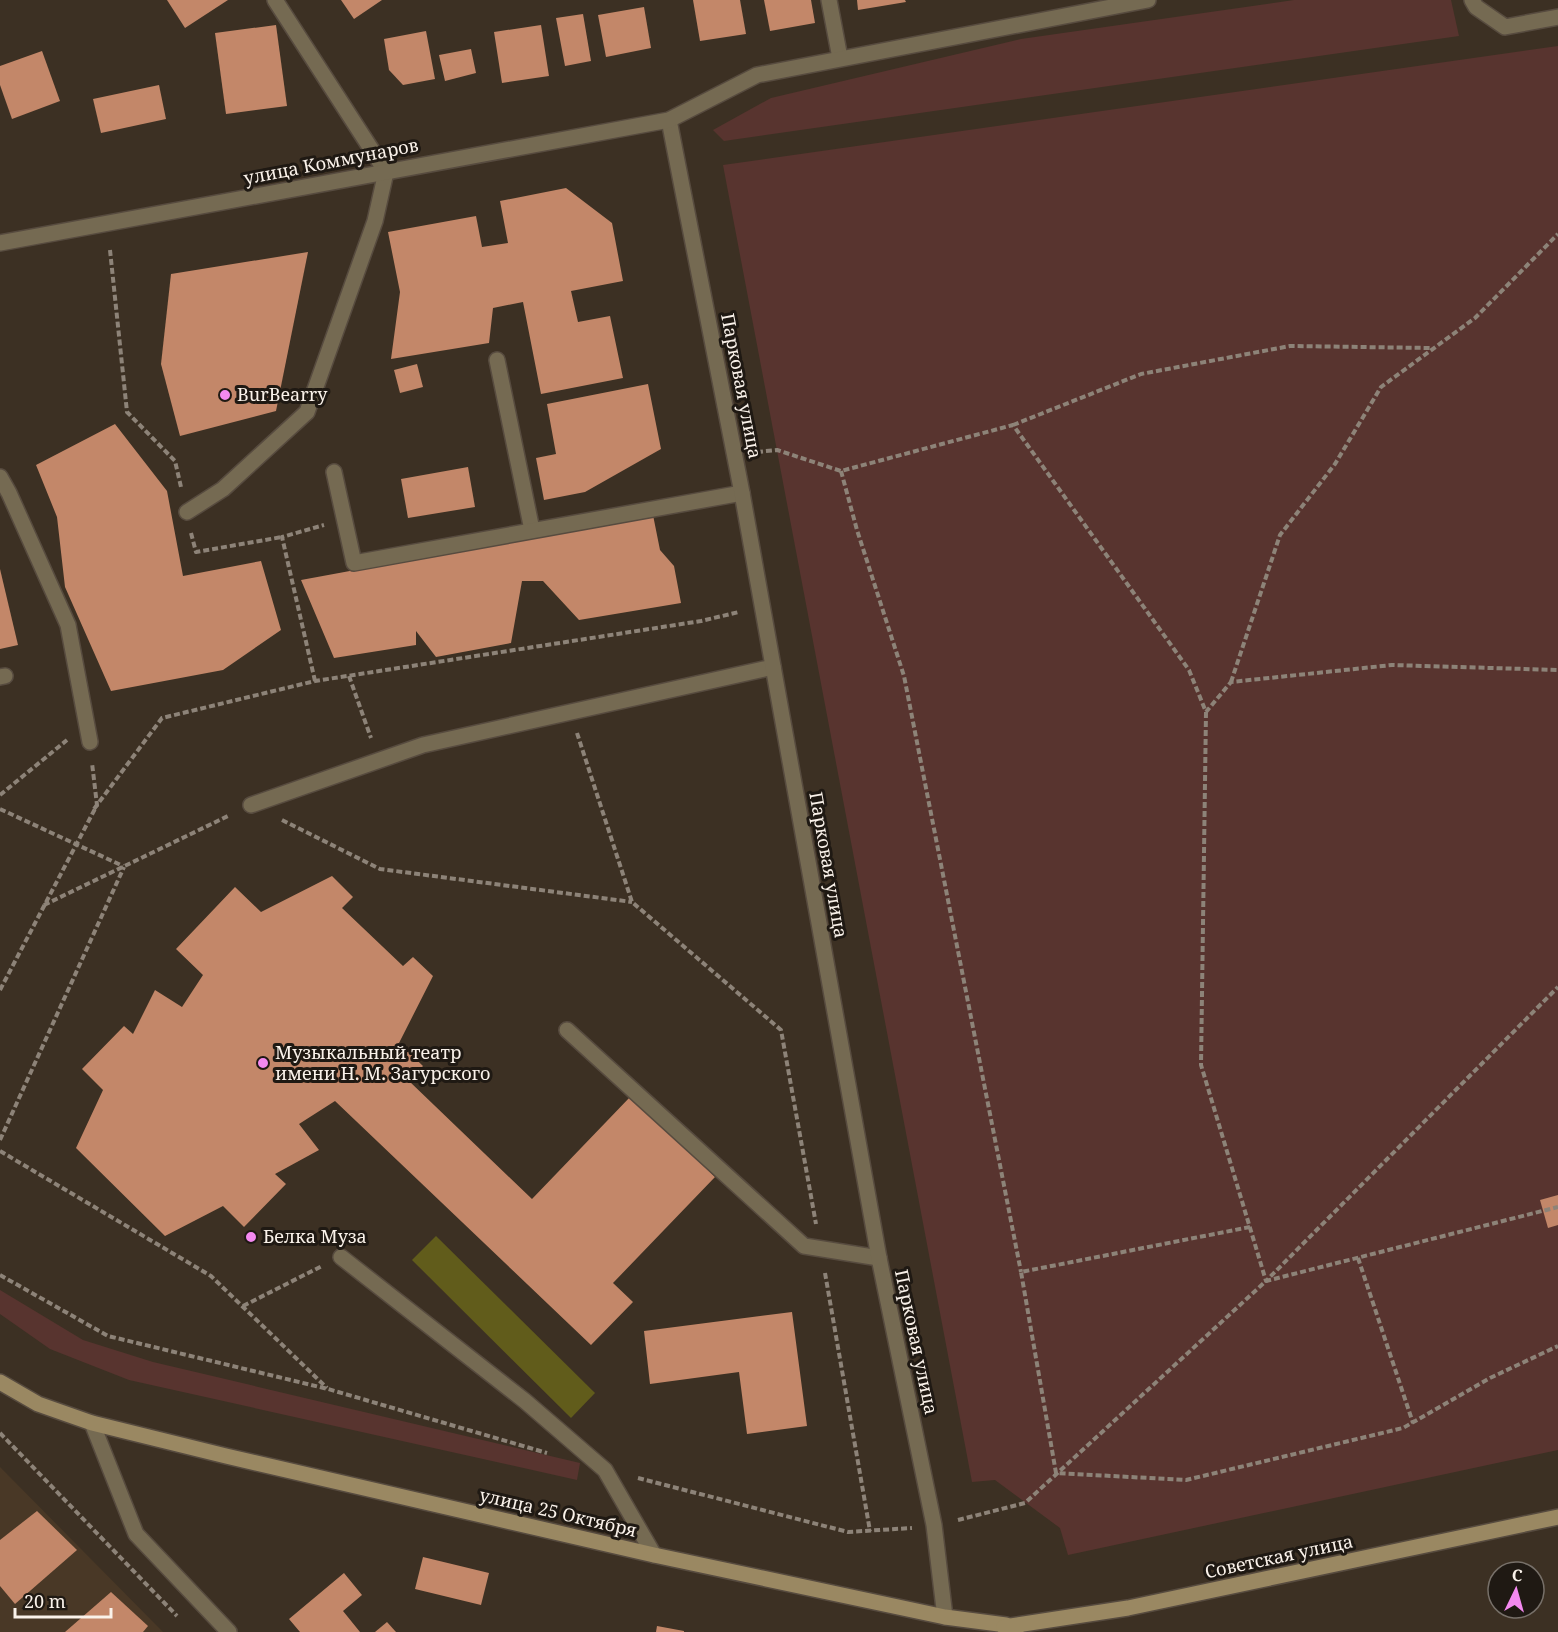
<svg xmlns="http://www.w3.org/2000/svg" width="1558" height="1632" viewBox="0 0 1558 1632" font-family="'Noto Serif',serif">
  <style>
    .built { fill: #493826 }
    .green { fill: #58342f }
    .water { fill: #615c1b }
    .building { fill: #c38769 }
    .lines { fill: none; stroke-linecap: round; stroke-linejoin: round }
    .lane-casing { stroke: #574b3f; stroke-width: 18 }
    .street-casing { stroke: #574b3f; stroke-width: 18 }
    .secondary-casing { stroke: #574b3f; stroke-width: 18 }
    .path { stroke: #8d8378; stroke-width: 4; stroke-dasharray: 6 3; stroke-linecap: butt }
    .lane { stroke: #756a52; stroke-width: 15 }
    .street { stroke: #756a52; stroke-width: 15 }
    .secondary { stroke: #9a8862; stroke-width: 15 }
    .poi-dot { fill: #f489f0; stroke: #1f1913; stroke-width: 2 }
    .labels { text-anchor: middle; stroke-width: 6; stroke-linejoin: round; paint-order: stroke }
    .street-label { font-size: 18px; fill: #faf2ea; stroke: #1f1913 }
    .poi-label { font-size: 18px; fill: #faf2ea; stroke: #1f1913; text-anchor: start }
  </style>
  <rect width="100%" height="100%" fill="#3c3023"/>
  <polygon class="built" points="0,1467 163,1632 0,1632"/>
  <g class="green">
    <polygon points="1294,0 1451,0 1459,36 724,141 713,130 771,98 1021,39"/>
    <polygon points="1558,46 1558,1450 1068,1555 1060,1528 995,1480 972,1482 723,165"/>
    <polygon points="0,1290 83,1340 153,1362 580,1463 577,1480 129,1380 50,1349 0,1314"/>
  </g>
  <polygon class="water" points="436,1236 595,1393 571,1418 412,1260"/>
  <g class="building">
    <polygon points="167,0 228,0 185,28"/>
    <polygon points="341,0 382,0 354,19"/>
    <polygon points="693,0 740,0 746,34 700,41"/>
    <polygon points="764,0 811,0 815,23 770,31"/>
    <polygon points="857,0 905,0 906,2 858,10"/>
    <polygon points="644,7 651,48 606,57 598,15"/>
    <polygon points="583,14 591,61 565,66 556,18"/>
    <polygon points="276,25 287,106 226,114 215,33"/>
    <polygon points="541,25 549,76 502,83 494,32"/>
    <polygon points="426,31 435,79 403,85 389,70 384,39"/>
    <polygon points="471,49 476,73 445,81 439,55"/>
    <polygon points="42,51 60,101 12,119 0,85 0,66"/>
    <polygon points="159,85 166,119 101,133 93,99"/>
    <polygon points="566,188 612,223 623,281 571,291 578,322 610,316 623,378 541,394 523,302 493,308 489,343 391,359 400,292 388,232 476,216 482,247 508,243 500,201"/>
    <polygon points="308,252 276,411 180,436 161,364 171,274"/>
    <polygon points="417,364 423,387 400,393 394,370"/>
    <polygon points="648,384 661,449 585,492 544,500 536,458 556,454 547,404"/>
    <polygon points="115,424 167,491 183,576 261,561 281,630 223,670 111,691 65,587 57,517 36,465"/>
    <polygon points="468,467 475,507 408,518 401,479"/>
    <polygon points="653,515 660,550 674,566 681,603 579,620 543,581 522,581 511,643 436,657 416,631 416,645 334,658 301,580"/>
    <polygon points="0,569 18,645 0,649"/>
    <polygon points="332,876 353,897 342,908 403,966 413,957 433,976 399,1043 423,1066 409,1081 532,1199 631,1096 715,1177 613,1283 633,1302 591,1345 335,1101 299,1124 319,1150 275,1174 286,1184 244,1227 223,1206 165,1236 76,1148 103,1090 82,1069 124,1026 133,1034 155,990 182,1007 203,975 176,949 235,887 261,912"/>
    <polygon points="1558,1195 1558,1225 1548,1228 1540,1200"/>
    <polygon points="792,1312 807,1426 747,1434 739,1372 650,1384 644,1331"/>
    <polygon points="37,1511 77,1550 15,1604 0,1586 0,1540"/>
    <polygon points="423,1557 489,1573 481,1605 415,1589"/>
    <polygon points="344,1573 362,1595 343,1611 360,1632 300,1632 289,1619"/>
    <polygon points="111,1592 148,1626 143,1632 65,1632"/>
    <polygon points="387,1622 396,1632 375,1632"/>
    <polygon points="657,1626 684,1631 684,1632 656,1632"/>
  </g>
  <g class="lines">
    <g class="lane-casing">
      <g id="lane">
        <polyline points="829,0 840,58"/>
        <polyline points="1472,0 1476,7 1505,27 1558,17"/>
        <polyline points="497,360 532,530"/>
        <polyline points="334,472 354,563 742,493"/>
        <polyline points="0,477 9,493 68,625 90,742"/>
        <polyline points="187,512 223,489 307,412 375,221 386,172"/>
        <polyline points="0,677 5,676"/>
        <polyline points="251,805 423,745 773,667"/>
        <polyline points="567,1030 804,1246 879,1258"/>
        <polyline points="341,1257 525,1401 605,1470 654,1555"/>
      </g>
    </g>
    <g class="street-casing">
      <g id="street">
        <polyline points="275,0 386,172"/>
        <polyline points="669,120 742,493 879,1258 934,1525 945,1617"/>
        <polyline points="0,243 669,120 757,75 1148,0"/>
        <polyline points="92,1423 136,1534 229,1632"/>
      </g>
    </g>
    <g class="secondary-casing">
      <g id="secondary">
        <polyline points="0,1382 38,1404 92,1423 226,1456 654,1555 945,1617 1006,1625 1016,1632"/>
        <polyline points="1004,1627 1128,1608 1558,1517"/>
      </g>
    </g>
    <g class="path">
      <polyline points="110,250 127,412 175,461 181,487"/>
      <polyline points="1013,425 1141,374 1290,346 1431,348"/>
      <polyline points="757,452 777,450 841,471 1013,425 1189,670 1206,712 1231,682 1392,665 1558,670"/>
      <polyline points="841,471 857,530 904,676 1021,1272"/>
      <polyline points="191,533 196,552 282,537"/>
      <polyline points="349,676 371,738"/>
      <polyline points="315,681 282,537 324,525"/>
      <polyline points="1231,682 1280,535 1335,464 1381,387 1475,318 1558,234"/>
      <polyline points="1206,712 1201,1065 1266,1281 1558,987"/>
      <polyline points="577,733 632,902 781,1030 816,1224"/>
      <polyline points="0,795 67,740"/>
      <polyline points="0,809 123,866"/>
      <polyline points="94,809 162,718 315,681 701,621 739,612"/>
      <polyline points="282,820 380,869 632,902"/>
      <polyline points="44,905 230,815"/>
      <polyline points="0,990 97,805 92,763"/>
      <polyline points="0,1140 124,867"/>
      <polyline points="0,1151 211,1276 327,1388"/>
      <polyline points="1250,1227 1021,1272 1056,1473 1186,1480 1403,1428 1490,1378 1558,1346"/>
      <polyline points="1358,1258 1413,1423"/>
      <polyline points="825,1273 870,1531"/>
      <polyline points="0,1275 108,1336 328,1389 547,1453"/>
      <polyline points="243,1306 322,1266"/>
      <polyline points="0,1433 177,1616"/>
      <polyline points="638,1478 848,1532 912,1528"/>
      <polyline points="958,1520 1025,1503 1266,1281 1558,1207"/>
    </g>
    <use href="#lane" class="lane"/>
    <use href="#street" class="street"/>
    <use href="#secondary" class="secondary"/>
  </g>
  <g class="poi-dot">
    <circle cx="225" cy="395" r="6"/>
    <circle cx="263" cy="1063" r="6"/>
    <circle cx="251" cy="1237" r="6"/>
  </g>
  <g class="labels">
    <g class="street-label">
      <text transform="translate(331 162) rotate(-11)" y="6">улица Коммунаров</text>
      <text transform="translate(741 386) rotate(79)" y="6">Парковая улица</text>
      <text transform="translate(828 865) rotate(80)" y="6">Парковая улица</text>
      <text transform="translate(916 1342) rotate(78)" y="6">Парковая улица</text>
      <text transform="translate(558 1513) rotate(13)" y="6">улица 25 Октября</text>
      <text transform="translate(1279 1557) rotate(-12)" y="6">Советская улица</text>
    </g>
    <g class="poi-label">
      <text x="237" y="401">BurBearry</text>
      <text x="275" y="1059">Музыкальный театр<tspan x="275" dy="21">имени Н. М. Загурского</tspan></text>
      <text x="263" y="1243">Белка Муза</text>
    </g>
  </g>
  <g transform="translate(1516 1590) rotate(5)"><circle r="28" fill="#1f1913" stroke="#777069" stroke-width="1.5"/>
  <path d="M0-4.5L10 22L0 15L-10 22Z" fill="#f489f0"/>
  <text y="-9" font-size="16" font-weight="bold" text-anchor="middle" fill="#faf2ea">С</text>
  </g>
  <path d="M15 1608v9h96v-9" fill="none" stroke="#faf2ea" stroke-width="3"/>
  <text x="24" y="1608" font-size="18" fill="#faf2ea" stroke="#1f1913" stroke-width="4.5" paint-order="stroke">20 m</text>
</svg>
